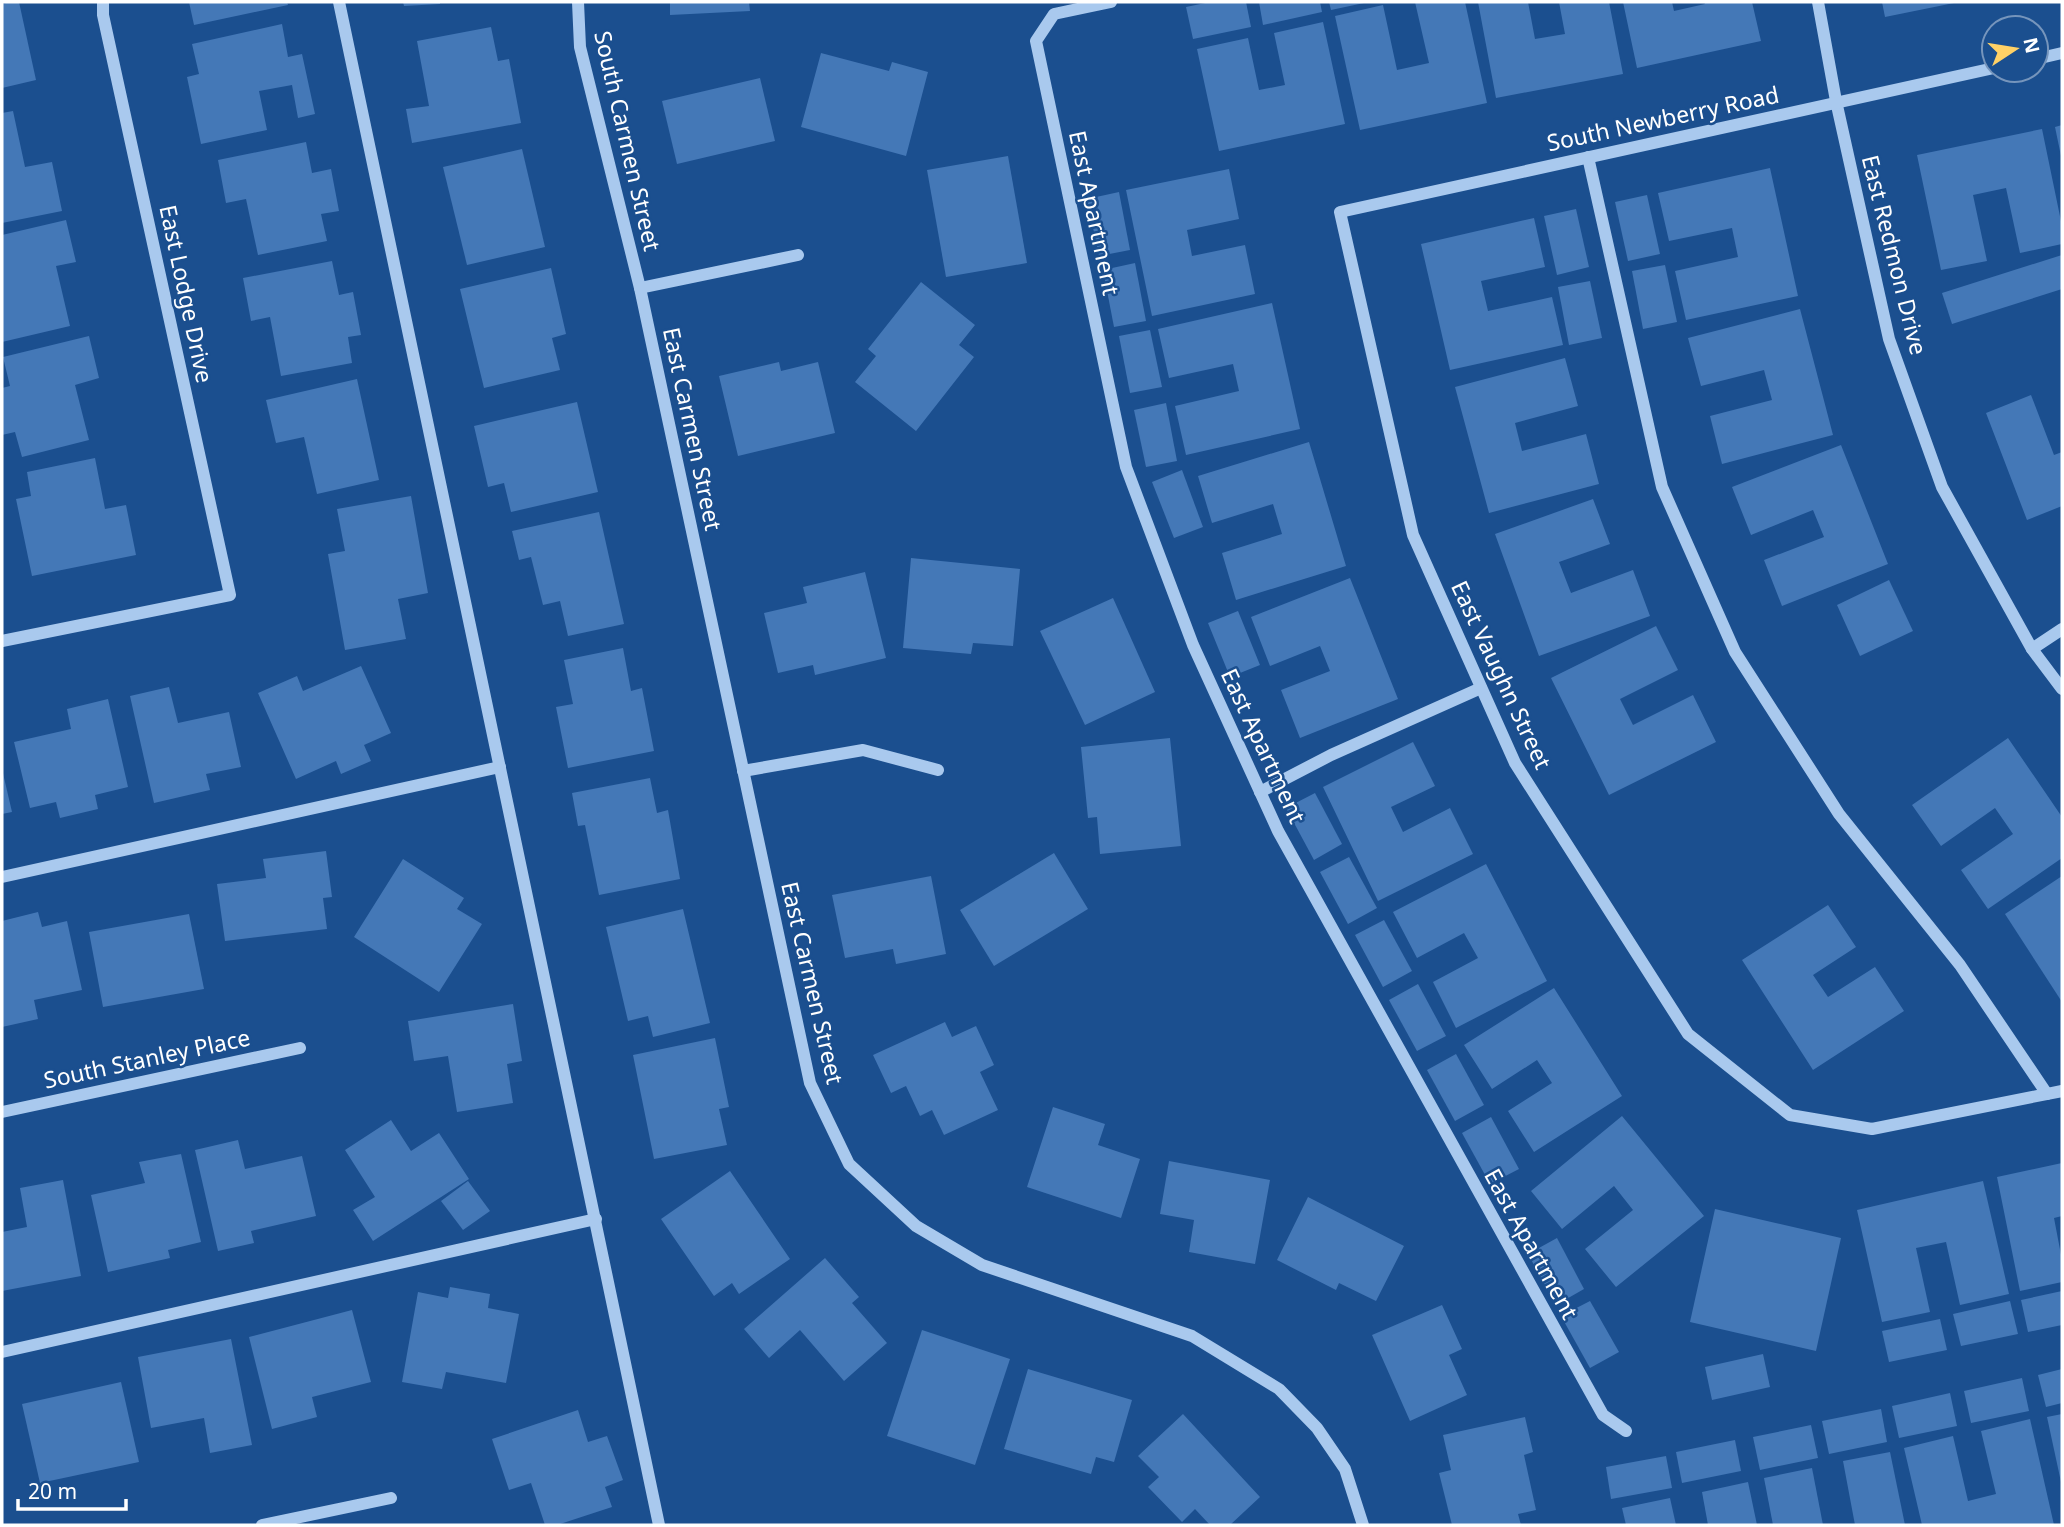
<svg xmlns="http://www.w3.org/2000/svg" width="2064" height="1527" viewBox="0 0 2064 1527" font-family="'Noto Sans',sans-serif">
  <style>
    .building { fill: #4478b7 }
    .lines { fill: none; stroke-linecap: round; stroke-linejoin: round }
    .minor { stroke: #a9c9ee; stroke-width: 12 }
    .labels { text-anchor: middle; stroke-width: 5; stroke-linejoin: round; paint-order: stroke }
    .street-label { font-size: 23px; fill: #fff; stroke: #1b4f8f }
  </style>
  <rect width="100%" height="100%" fill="#1b4f8f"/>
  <g class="building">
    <polygon points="10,2 19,2 36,80 2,88 2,4"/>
    <polygon points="189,2 287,2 288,5 194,25"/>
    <polygon points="403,2 440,2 440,4 404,6"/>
    <polygon points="670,2 749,2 750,11 670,15"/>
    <polygon points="1210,2 1246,2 1251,27 1193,39 1186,7"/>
    <polygon points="1259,2 1320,2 1322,12 1263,25"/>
    <polygon points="1329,2 1364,2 1364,3 1331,10"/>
    <polygon points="1415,2 1465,2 1487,103 1360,130 1335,16 1383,5 1397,70 1429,63"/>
    <polygon points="1478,2 1528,2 1535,39 1565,34 1559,2 1609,2 1623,74 1496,98"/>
    <polygon points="1623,2 1672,2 1674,11 1705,4 1704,2 1752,2 1761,41 1637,68"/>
    <polygon points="1882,2 1954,2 1954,3 1885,17"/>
    <polygon points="1323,22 1345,124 1219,151 1197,49 1248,38 1259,90 1285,85 1274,33"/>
    <polygon points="282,24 288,57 302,54 315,114 298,118 292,85 259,91 267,130 201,144 187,77 199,74 192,44"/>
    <polygon points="491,27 498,61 509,59 521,123 412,143 406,109 429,106 417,41"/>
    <polygon points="821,53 889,71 892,62 928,72 906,156 801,127"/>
    <polygon points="760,78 775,141 677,164 662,101"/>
    <polygon points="13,111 25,167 52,162 62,211 2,223 2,113"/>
    <polygon points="2062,125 2062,156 2061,156 2055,127"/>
    <polygon points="2042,129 2062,226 2062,244 2020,253 2006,188 1973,195 1987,261 1941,270 1917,155"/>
    <polygon points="306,142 312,173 331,169 339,211 321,214 327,241 258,255 246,199 226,203 218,160"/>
    <polygon points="522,149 545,247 467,265 443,167"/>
    <polygon points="1008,156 1027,263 946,277 927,170"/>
    <polygon points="1770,168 1798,296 1686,320 1675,271 1738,257 1732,228 1669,241 1658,193"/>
    <polygon points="1229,169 1239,219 1187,230 1192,256 1245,245 1255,294 1152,316 1126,190"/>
    <polygon points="1119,192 1130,250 1099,256 1087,199"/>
    <polygon points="1647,195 1660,254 1628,261 1615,202"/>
    <polygon points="1576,209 1589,267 1557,275 1544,216"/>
    <polygon points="1534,218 1545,267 1481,281 1488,311 1552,297 1563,345 1450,370 1421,244"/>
    <polygon points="66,220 76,262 56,266 70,326 2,342 2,235"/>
    <polygon points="2062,255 2062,289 1952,324 1942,293"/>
    <polygon points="332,261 339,295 353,292 361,335 348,337 352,363 281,376 270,317 251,321 243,278"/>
    <polygon points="1135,263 1146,321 1114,327 1103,270"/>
    <polygon points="1665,265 1677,322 1643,329 1632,271"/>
    <polygon points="551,268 566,334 552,338 560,370 484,388 460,289"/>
    <polygon points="1590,281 1602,338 1569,345 1558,287"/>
    <polygon points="921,282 975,325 959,345 974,357 916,431 855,382 876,356 868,349"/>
    <polygon points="1272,303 1300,429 1186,455 1175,406 1239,391 1233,364 1169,378 1158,329"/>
    <polygon points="1800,309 1833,435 1722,464 1710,416 1772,400 1764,370 1701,386 1688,338"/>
    <polygon points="1150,330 1162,387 1130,393 1119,336"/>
    <polygon points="89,336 99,378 75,385 89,440 22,457 15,432 2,435 2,388 10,386 3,357"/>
    <polygon points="1565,358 1578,406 1515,423 1522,451 1586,434 1599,484 1489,513 1455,387"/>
    <polygon points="779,362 781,371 818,362 835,433 738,456 719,376"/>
    <polygon points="357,379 379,480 317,494 304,437 276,443 266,400"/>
    <polygon points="2031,395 2054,455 2062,452 2062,506 2027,520 1986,413"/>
    <polygon points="577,402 598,492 511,512 504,483 488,487 474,426"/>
    <polygon points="1166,403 1177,461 1146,467 1134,410"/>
    <polygon points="1309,442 1346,566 1236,600 1222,553 1282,534 1273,504 1212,523 1198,476"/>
    <polygon points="1841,445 1888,564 1782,606 1764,560 1824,537 1813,510 1751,535 1732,487"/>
    <polygon points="95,458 105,509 126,505 136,555 32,576 16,499 31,496 27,472"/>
    <polygon points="1182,470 1203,527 1174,538 1152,482"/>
    <polygon points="411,496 428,593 398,599 406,639 345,650 328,554 345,551 337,509"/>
    <polygon points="1593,499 1610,544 1559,562 1571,593 1633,570 1650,616 1539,656 1495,534"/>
    <polygon points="599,512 624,624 568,636 560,601 543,605 531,557 519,560 512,531"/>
    <polygon points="911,558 1020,569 1013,646 973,643 971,654 903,648"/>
    <polygon points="865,572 886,658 815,675 813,665 778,673 764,613 807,603 803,587"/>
    <polygon points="1350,578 1398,699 1300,738 1281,690 1330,671 1320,646 1270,666 1251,617"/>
    <polygon points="1889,580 1913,631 1860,656 1837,605"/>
    <polygon points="1113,598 1155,692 1085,725 1040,631"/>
    <polygon points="1238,611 1260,665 1230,677 1208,623"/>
    <polygon points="1656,626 1678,670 1620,699 1633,725 1693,695 1716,742 1609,795 1551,678"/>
    <polygon points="623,648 631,691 642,688 654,751 568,768 556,707 573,704 564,660"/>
    <polygon points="361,666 391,733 364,745 371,761 341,774 336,761 296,779 258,693 297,676 303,691"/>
    <polygon points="169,687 178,723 229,712 241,767 206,774 210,790 154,803 130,696"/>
    <polygon points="108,699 128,787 95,795 98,809 60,818 56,802 30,808 14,742 71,729 67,709"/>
    <polygon points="1170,738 1181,846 1100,854 1097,817 1088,818 1081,747"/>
    <polygon points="2008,738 2062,817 2062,858 1988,909 1961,870 2013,834 1995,808 1941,846 1912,805"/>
    <polygon points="1413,742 1435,786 1391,807 1403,832 1450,808 1473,854 1378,901 1323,787"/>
    <polygon points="2,769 12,812 2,814"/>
    <polygon points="650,778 657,813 668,810 680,879 599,895 585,825 578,826 572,793"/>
    <polygon points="1315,793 1342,844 1314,860 1286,808"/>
    <polygon points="326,851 332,897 323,898 327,929 225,941 217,884 266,878 263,859"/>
    <polygon points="1054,853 1088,909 994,966 960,910"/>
    <polygon points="1349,857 1377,908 1348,924 1320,872"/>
    <polygon points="403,859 464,898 457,909 482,924 439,992 354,937"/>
    <polygon points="1486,864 1547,981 1456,1028 1433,982 1478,958 1464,933 1417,958 1393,912"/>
    <polygon points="931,876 946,954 896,964 893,949 845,958 832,895"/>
    <polygon points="2062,876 2062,1002 2005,914"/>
    <polygon points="1828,905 1856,947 1813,975 1828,997 1875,967 1904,1011 1813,1070 1742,960"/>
    <polygon points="683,909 710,1023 653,1037 648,1016 628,1021 606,927"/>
    <polygon points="38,912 42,927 67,921 82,990 34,1000 38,1019 2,1027 2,921"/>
    <polygon points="189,914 204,989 103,1007 89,932"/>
    <polygon points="1384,920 1412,971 1383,987 1355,935"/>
    <polygon points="1418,984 1446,1036 1417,1051 1389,1000"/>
    <polygon points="1554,988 1622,1096 1534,1152 1508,1111 1552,1083 1537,1060 1492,1089 1464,1045"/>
    <polygon points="513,1004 522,1061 507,1064 513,1103 457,1112 448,1056 414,1061 408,1021"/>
    <polygon points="945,1022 952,1037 976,1026 994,1065 980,1072 998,1110 944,1135 932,1110 920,1116 906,1086 891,1093 873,1055"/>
    <polygon points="715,1038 729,1107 719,1109 727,1145 654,1159 633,1055"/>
    <polygon points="1456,1054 1484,1105 1455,1121 1427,1070"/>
    <polygon points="1053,1107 1105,1124 1098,1145 1140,1159 1121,1218 1027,1187"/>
    <polygon points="1622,1116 1704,1216 1616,1287 1585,1249 1633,1210 1614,1186 1562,1229 1531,1191"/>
    <polygon points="1491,1117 1519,1169 1490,1184 1462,1133"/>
    <polygon points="391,1120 411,1151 439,1133 469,1179 373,1241 353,1210 375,1197 345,1150"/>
    <polygon points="238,1140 245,1169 302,1156 316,1216 251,1231 254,1243 218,1251 195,1150"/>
    <polygon points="181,1154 201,1242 168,1250 170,1258 108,1272 91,1195 145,1183 139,1162"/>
    <polygon points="1169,1161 1270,1180 1255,1264 1189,1252 1194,1220 1160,1214"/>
    <polygon points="2062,1163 2062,1216 2054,1218 2062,1260 2062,1282 2020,1291 1997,1177"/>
    <polygon points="730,1171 790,1259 739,1294 732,1283 714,1296 661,1219"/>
    <polygon points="63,1180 81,1276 2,1291 2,1232 27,1227 20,1188"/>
    <polygon points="468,1181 490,1211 463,1230 441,1201"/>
    <polygon points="1983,1181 2009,1294 1960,1305 1946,1242 1916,1248 1930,1312 1882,1322 1857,1210"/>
    <polygon points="1308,1197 1404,1246 1376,1301 1339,1283 1336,1290 1277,1260"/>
    <polygon points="1715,1209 1841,1238 1816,1351 1690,1322"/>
    <polygon points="1557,1238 1584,1289 1556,1305 1528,1254"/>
    <polygon points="825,1258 859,1297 852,1303 887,1343 844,1381 800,1330 769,1358 744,1329"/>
    <polygon points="450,1287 490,1294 488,1308 519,1314 506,1383 446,1372 442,1389 402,1382 418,1292 448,1298"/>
    <polygon points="2062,1291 2062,1325 2028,1332 2021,1300"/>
    <polygon points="1590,1301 1619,1352 1590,1368 1561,1316"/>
    <polygon points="2010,1301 2018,1334 1961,1346 1953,1314"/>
    <polygon points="1442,1305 1462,1349 1449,1355 1467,1395 1410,1421 1372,1335"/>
    <polygon points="352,1310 371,1382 312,1397 317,1417 272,1429 249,1337"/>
    <polygon points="1940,1319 1947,1350 1889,1362 1882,1331"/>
    <polygon points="922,1330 1010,1359 975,1465 887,1436"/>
    <polygon points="231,1339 252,1445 210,1453 204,1418 151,1428 138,1357"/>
    <polygon points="1763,1354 1770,1387 1712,1400 1705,1367"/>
    <polygon points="1028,1369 1132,1400 1114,1462 1096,1457 1091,1474 1004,1449"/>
    <polygon points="2062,1369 2062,1403 2046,1407 2038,1375"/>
    <polygon points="2022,1378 2029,1411 1971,1423 1964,1391"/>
    <polygon points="121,1382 139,1462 40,1483 22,1404"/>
    <polygon points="1950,1393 1957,1426 1899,1438 1892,1406"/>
    <polygon points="1881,1409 1887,1442 1829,1454 1822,1421"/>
    <polygon points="578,1410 588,1442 607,1436 623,1480 605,1487 612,1507 557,1525 545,1525 531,1483 509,1490 492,1439"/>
    <polygon points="1183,1414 1260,1497 1230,1525 1210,1525 1195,1509 1182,1522 1148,1487 1159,1477 1138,1456"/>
    <polygon points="2062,1414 2062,1481 2061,1482 2047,1417"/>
    <polygon points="1525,1417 1533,1452 1524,1455 1536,1510 1518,1514 1521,1525 1452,1525 1439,1473 1451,1470 1443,1435"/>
    <polygon points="2030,1419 2054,1525 1922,1525 1904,1448 1953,1436 1968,1501 1996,1494 1981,1431"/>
    <polygon points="1811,1425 1818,1458 1760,1470 1753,1437"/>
    <polygon points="1735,1440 1741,1471 1682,1483 1676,1452"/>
    <polygon points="1890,1452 1905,1525 1855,1525 1843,1461"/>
    <polygon points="1666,1456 1672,1488 1611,1499 1606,1467"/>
    <polygon points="1812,1468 1823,1525 1773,1525 1764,1478"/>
    <polygon points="1748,1482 1757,1525 1708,1525 1702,1492"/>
    <polygon points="1670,1498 1676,1525 1626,1525 1622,1508"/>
  </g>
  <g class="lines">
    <g class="minor">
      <polyline points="339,2 659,1525"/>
      <polyline points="578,2 580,47 640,288 810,1083 849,1164 916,1226 982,1265 1192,1336 1279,1389 1317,1428 1345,1469 1363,1525"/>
      <polyline points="1111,2 1054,14 1036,41 1126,467 1193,645 1278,831 1603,1415 1626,1431"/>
      <polyline points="1818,2 1836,101 1889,339 1942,487 2032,649 2062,689"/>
      <polyline points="2036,59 2062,53"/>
      <polyline points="1994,68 1340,212 1413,535 1515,763 1688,1034 1790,1115 1872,1129 2062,1091"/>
      <polyline points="1588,157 1662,487 1735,652 1839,814 1960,965 2047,1094"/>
      <polyline points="640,288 798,255"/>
      <polyline points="2,641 230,595 103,15 103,2"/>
      <polyline points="2032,649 2062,629"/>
      <polyline points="743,771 863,750 938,770"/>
      <polyline points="1260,792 1331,755 1481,688"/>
      <polyline points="2,877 500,767"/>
      <polyline points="2,1112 300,1048"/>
      <polyline points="2,1352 596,1219"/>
      <polyline points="262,1525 391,1498"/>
    </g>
  </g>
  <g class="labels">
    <g class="street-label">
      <text transform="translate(1663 119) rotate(-12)" y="8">South Newberry Road</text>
      <text transform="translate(627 141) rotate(77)" y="8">South Carmen Street</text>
      <text transform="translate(1094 213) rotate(78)" y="8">East Apartment</text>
      <text transform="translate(1894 255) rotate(76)" y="8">East Redmon Drive</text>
      <text transform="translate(186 294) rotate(78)" y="8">East Lodge Drive</text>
      <text transform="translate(692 429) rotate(78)" y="8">East Carmen Street</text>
      <text transform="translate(1501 675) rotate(65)" y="8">East Vaughn Street</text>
      <text transform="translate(1263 746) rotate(65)" y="8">East Apartment</text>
      <text transform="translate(812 983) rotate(77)" y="8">East Carmen Street</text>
      <text transform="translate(147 1059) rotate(-12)" y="8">South Stanley Place</text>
      <text transform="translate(1531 1244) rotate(61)" y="8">East Apartment</text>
    </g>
  </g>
  <rect width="2064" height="1527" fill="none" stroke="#ffffff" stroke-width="7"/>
  <g transform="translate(2015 49) rotate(78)"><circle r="33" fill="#1b4f8f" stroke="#7695bc" stroke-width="2"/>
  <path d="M0-5L12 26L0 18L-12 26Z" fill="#ffd166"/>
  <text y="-10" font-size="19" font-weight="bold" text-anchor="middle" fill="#ffffff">N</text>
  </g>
  <path d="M18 1499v10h108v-10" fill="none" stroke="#ffffff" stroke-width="3.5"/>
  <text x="28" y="1499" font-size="21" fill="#ffffff" stroke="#1b4f8f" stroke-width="5" paint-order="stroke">20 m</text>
</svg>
